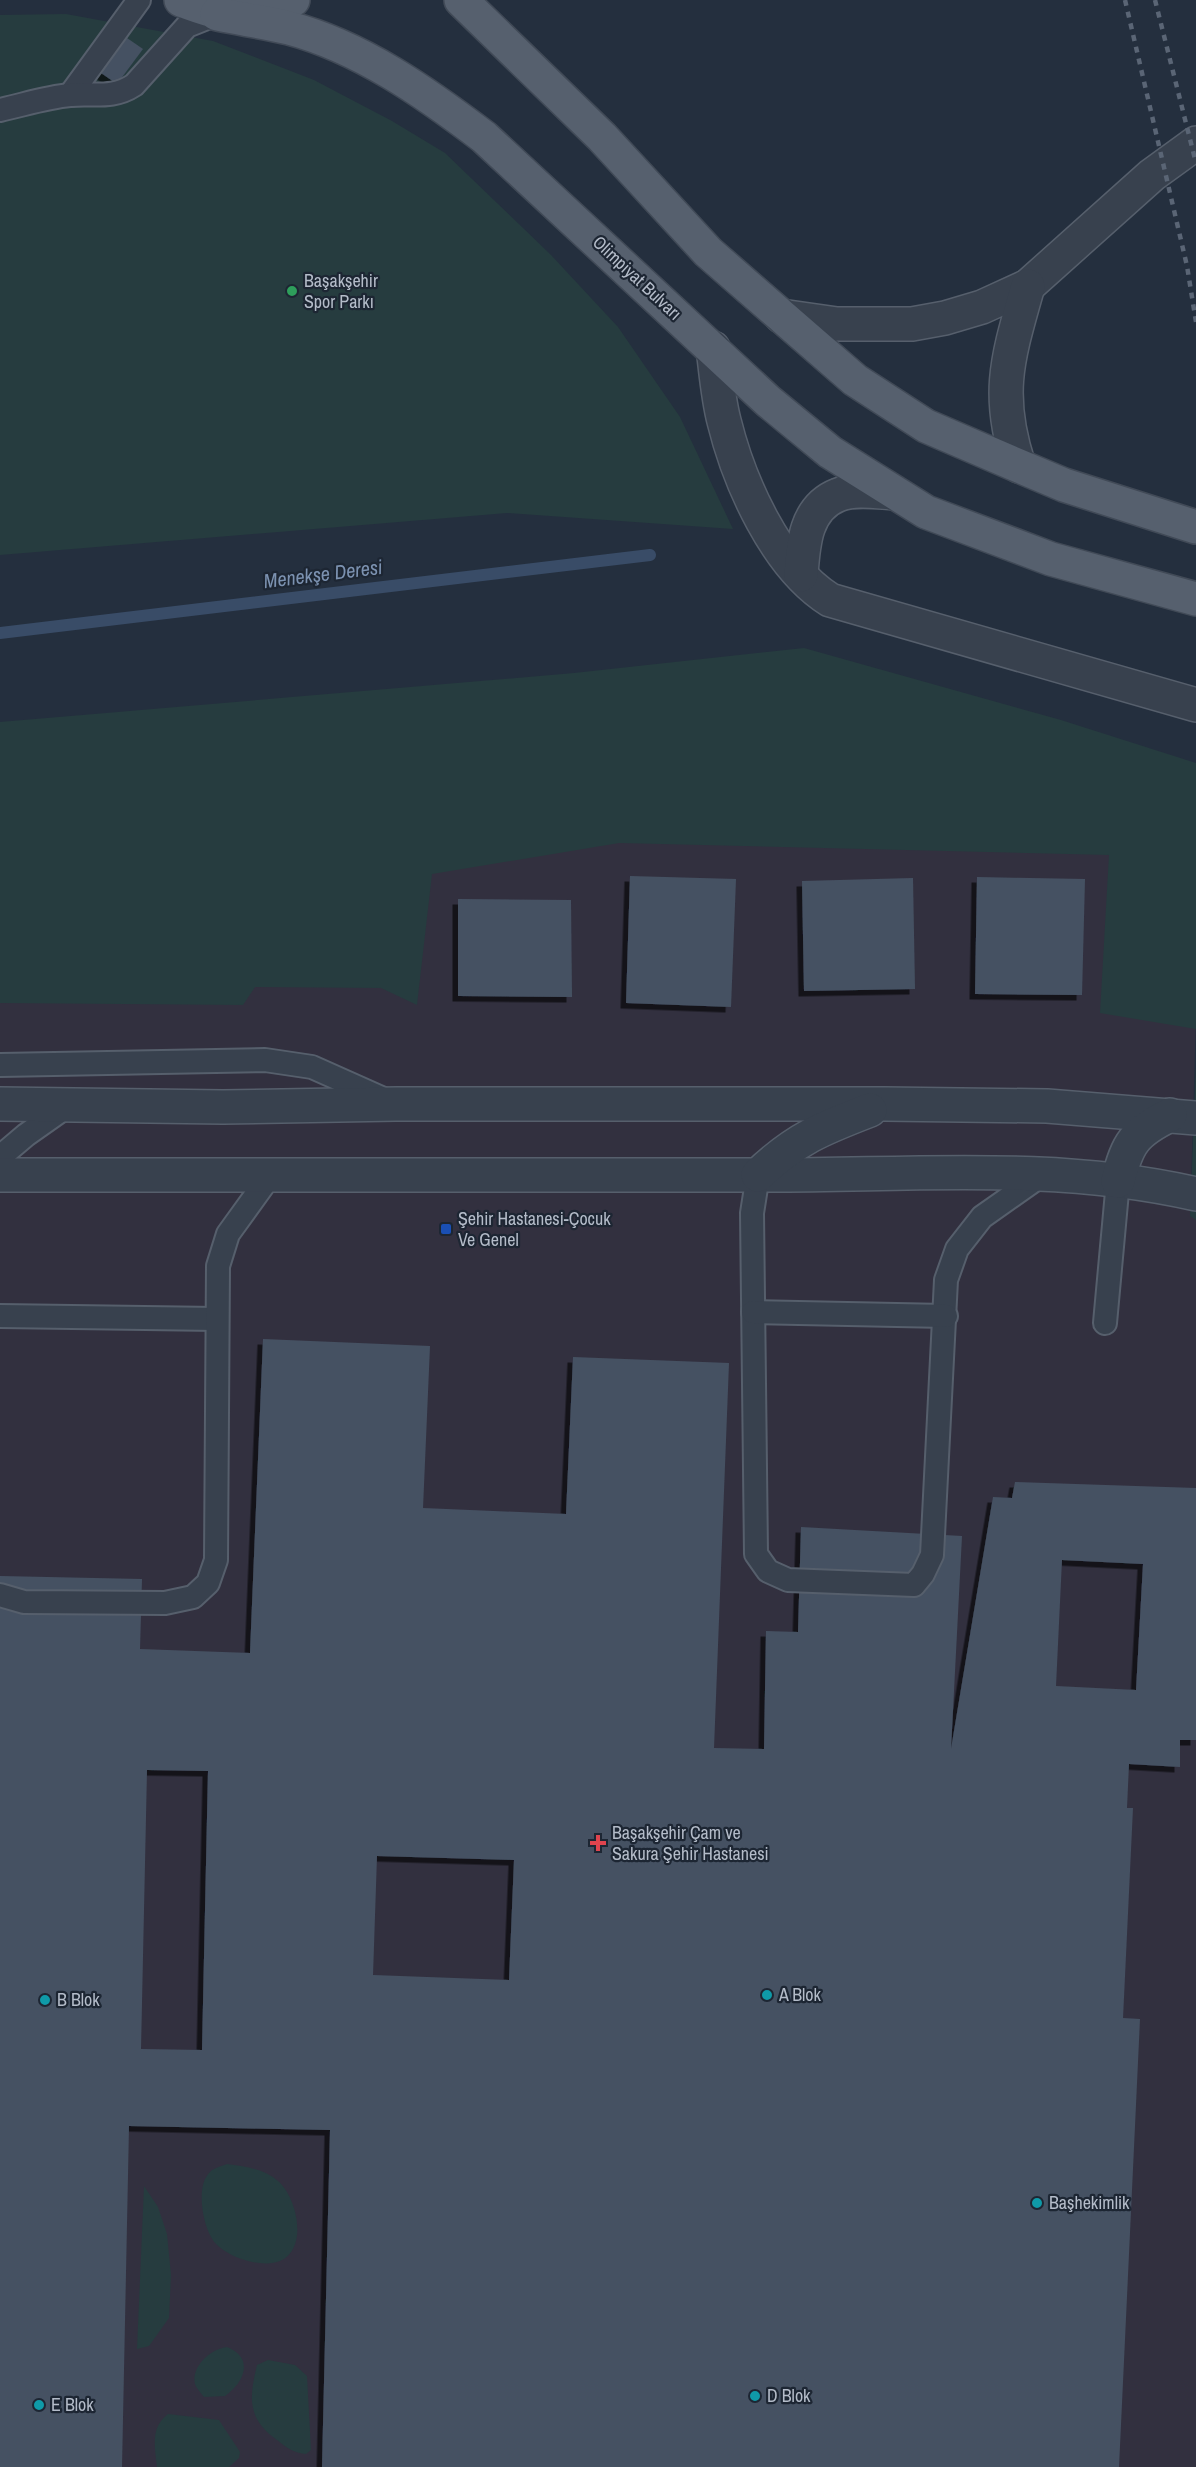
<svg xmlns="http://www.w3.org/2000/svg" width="1196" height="2467" viewBox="0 0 1196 2467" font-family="'Archivo Narrow',sans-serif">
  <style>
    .medical { fill: #32303f }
    .green { fill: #263c3f }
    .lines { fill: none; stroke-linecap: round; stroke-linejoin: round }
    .stream { stroke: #394c67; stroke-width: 12 }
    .building { fill: #455162; fill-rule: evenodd; filter: url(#shadow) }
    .service-casing { stroke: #565f6c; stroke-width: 26 }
    .minor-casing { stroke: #565f6c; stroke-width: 36 }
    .tertiary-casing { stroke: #565f6c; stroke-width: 36 }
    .primary-casing { stroke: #414a57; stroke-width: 36 }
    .service { stroke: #38414e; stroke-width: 22 }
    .minor { stroke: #38414e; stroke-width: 33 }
    .tertiary { stroke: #38414e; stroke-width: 33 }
    .primary { stroke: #56606e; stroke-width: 33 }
    .rail { stroke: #5a6575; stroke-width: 4.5; stroke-dasharray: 6 6; stroke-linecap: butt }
    .leisure-dot { fill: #2e9e5b; stroke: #1d2633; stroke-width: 2 }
    .transit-dot { fill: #1a4fb4; stroke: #1d2633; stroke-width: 2 }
    .health-dot { fill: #e0444e; stroke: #1d2633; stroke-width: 2 }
    .culture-dot { fill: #0f9aa8; stroke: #1d2633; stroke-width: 2 }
    .labels { text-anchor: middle; stroke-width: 4.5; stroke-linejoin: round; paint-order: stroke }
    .street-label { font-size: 18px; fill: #b4bcc9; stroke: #1d2633 }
    .poi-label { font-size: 18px; fill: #b4bcc9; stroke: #1d2633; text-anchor: start }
    .water-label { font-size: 20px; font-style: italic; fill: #7c92b1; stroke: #1d2633 }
  </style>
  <defs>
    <filter id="shadow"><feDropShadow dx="-5.5" dy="5.5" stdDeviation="0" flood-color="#0009"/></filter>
  </defs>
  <rect width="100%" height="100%" fill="#242f3e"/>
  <polygon class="medical" points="1100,774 1196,1018 1190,1216 1196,1219 1196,2467 0,2467 0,863"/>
  <g class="green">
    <polygon points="66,14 213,41 314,80 392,121 445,153 551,255 618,327 680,417 733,529 507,513 0,555 0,15"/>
    <polygon points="804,648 1061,720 1196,763 1196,1029 1100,1013 1109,855 619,843 432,874 417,1005 381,988 255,987 243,1005 0,1003 0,722 574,673"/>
    <polygon points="1196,1066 1196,1220 1190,1216"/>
    <path d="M227,2164C244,2166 264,2169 278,2181C297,2197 309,2249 280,2261C260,2269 221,2256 211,2237C202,2221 196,2185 210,2172C214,2168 222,2166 227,2164Z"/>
    <polygon points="144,2186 158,2207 167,2234 171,2275 169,2318 149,2346 137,2349"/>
    <path d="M227,2347C255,2358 244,2383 225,2396L204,2397C201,2393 196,2388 195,2384C191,2366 211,2349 227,2347Z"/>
    <path d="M268,2360L295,2365L307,2376L311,2450L306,2454C294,2453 287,2448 277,2440C247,2419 249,2398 257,2365Z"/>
    <path d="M168,2414L219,2420L240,2452L239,2458L229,2467H157C155,2446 150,2428 168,2414Z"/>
  </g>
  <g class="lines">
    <polyline class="stream" points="0,633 650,555"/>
  </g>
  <g class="building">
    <polygon points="127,38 143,49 117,84 101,73"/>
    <polygon points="630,876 736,879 731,1007 626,1003"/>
    <polygon points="977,877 1085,879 1082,995 975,994"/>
    <polygon points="913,878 915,989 804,991 802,881"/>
    <polygon points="458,899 571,900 572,997 458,996"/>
    <path d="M263,1339L430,1346L423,1508L566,1514L573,1357L729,1363L714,1748L764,1749L766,1631L798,1632L801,1527L962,1536L951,1749L993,1497L1012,1498L1015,1482L1196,1488V1740H1180V1767L1129,1764L1127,1808H1133L1123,2018L1140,2019L1119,2467H322L330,2130L129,2126L122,2467H0V1576L142,1579L140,1649L250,1653ZM1062,1560L1143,1564L1136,1690L1056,1686ZM147,1770L208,1771L202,2050L141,2049ZM377,1856L514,1860L509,1980L373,1975Z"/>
  </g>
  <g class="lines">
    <g class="service-casing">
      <g id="service">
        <polyline points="70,95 139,0"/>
        <path d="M0,110C23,105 47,97 70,95C94,93 113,99 134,85L187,26L217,14"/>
        <polyline points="0,1065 265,1060 312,1067 386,1100"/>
        <polyline points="0,1157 26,1135 70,1104"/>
        <polyline points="758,1175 752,1213 756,1554 768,1571 788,1580 914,1585 923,1574 932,1555 946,1280 957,1249 982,1217 1043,1174"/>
        <polyline points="753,1312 946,1316"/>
        <polyline points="0,1316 217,1319"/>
        <polyline points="1105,1323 1118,1181"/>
        <polyline points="0,1595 24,1602 165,1603 193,1597 208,1583 216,1560 218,1266 228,1234 272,1173"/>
      </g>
    </g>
    <g class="minor-casing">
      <g id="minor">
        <polyline points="781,316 837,324 912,324 945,318 982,307 1028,286 1152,175 1196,143"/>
        <path d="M1019,466C995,393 1008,357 1028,286"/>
      </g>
    </g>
    <g class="tertiary-casing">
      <g id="tertiary">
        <path d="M713,348C716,372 718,398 724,421C739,482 776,566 830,600L1196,705"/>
        <path d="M801,575C803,545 805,508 838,495C854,488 877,492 894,493"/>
        <polyline points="0,1104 223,1107 396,1104 885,1104 1047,1106 1196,1118"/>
        <path d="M0,1175C253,1173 506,1173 758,1175C904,1176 1053,1161 1196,1194"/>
        <path d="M758,1175C795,1139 823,1128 870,1110"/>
        <path d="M1118,1181C1127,1143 1135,1132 1170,1115"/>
      </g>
    </g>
    <g class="primary-casing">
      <g id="primary">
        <path d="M181,0C220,15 255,26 293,0"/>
        <polyline points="461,0 602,137 708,252 855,380 926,426 1019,466 1064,485 1196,527"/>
        <path d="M217,14C240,19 265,22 289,28C361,47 426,93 484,137L768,401L830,452L926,512L1051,559L1196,599"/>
      </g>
    </g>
    <use href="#service" class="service"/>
    <use href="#minor" class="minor"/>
    <use href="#tertiary" class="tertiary"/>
    <use href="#primary" class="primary"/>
    <g class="rail">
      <polyline points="1125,0 1187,266 1196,322"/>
      <polyline points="1155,0 1196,163"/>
    </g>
  </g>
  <circle class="leisure-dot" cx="292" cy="291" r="6"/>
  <rect class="transit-dot" x="440" y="1223" width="12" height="12" rx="3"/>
  <path class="health-dot" d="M595 1834h6v6h6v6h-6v6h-6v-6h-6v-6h6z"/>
  <g class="culture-dot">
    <circle cx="767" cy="1995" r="6"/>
    <circle cx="45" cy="2000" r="6"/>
    <circle cx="1037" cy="2203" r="6"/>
    <circle cx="755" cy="2396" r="6"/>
    <circle cx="39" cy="2405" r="6"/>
  </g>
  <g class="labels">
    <g class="street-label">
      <text transform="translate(637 278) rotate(43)" y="6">Olimpiyat Bulvarı</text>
    </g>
    <g class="poi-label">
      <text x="304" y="287">Başakşehir<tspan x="304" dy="21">Spor Parkı</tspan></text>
      <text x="458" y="1225">Şehir Hastanesi-Çocuk<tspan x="458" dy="21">Ve Genel</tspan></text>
      <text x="612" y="1839">Başakşehir Çam ve<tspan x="612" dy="21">Sakura Şehir Hastanesi</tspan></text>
      <text x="779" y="2001">A Blok</text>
      <text x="57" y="2006">B Blok</text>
      <text x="1049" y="2209">Başhekimlik</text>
      <text x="767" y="2402">D Blok</text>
      <text x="51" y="2411">E Blok</text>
    </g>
    <g class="water-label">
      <text transform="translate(323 574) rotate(-7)" y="7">Menekşe Deresi</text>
    </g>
  </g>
</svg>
